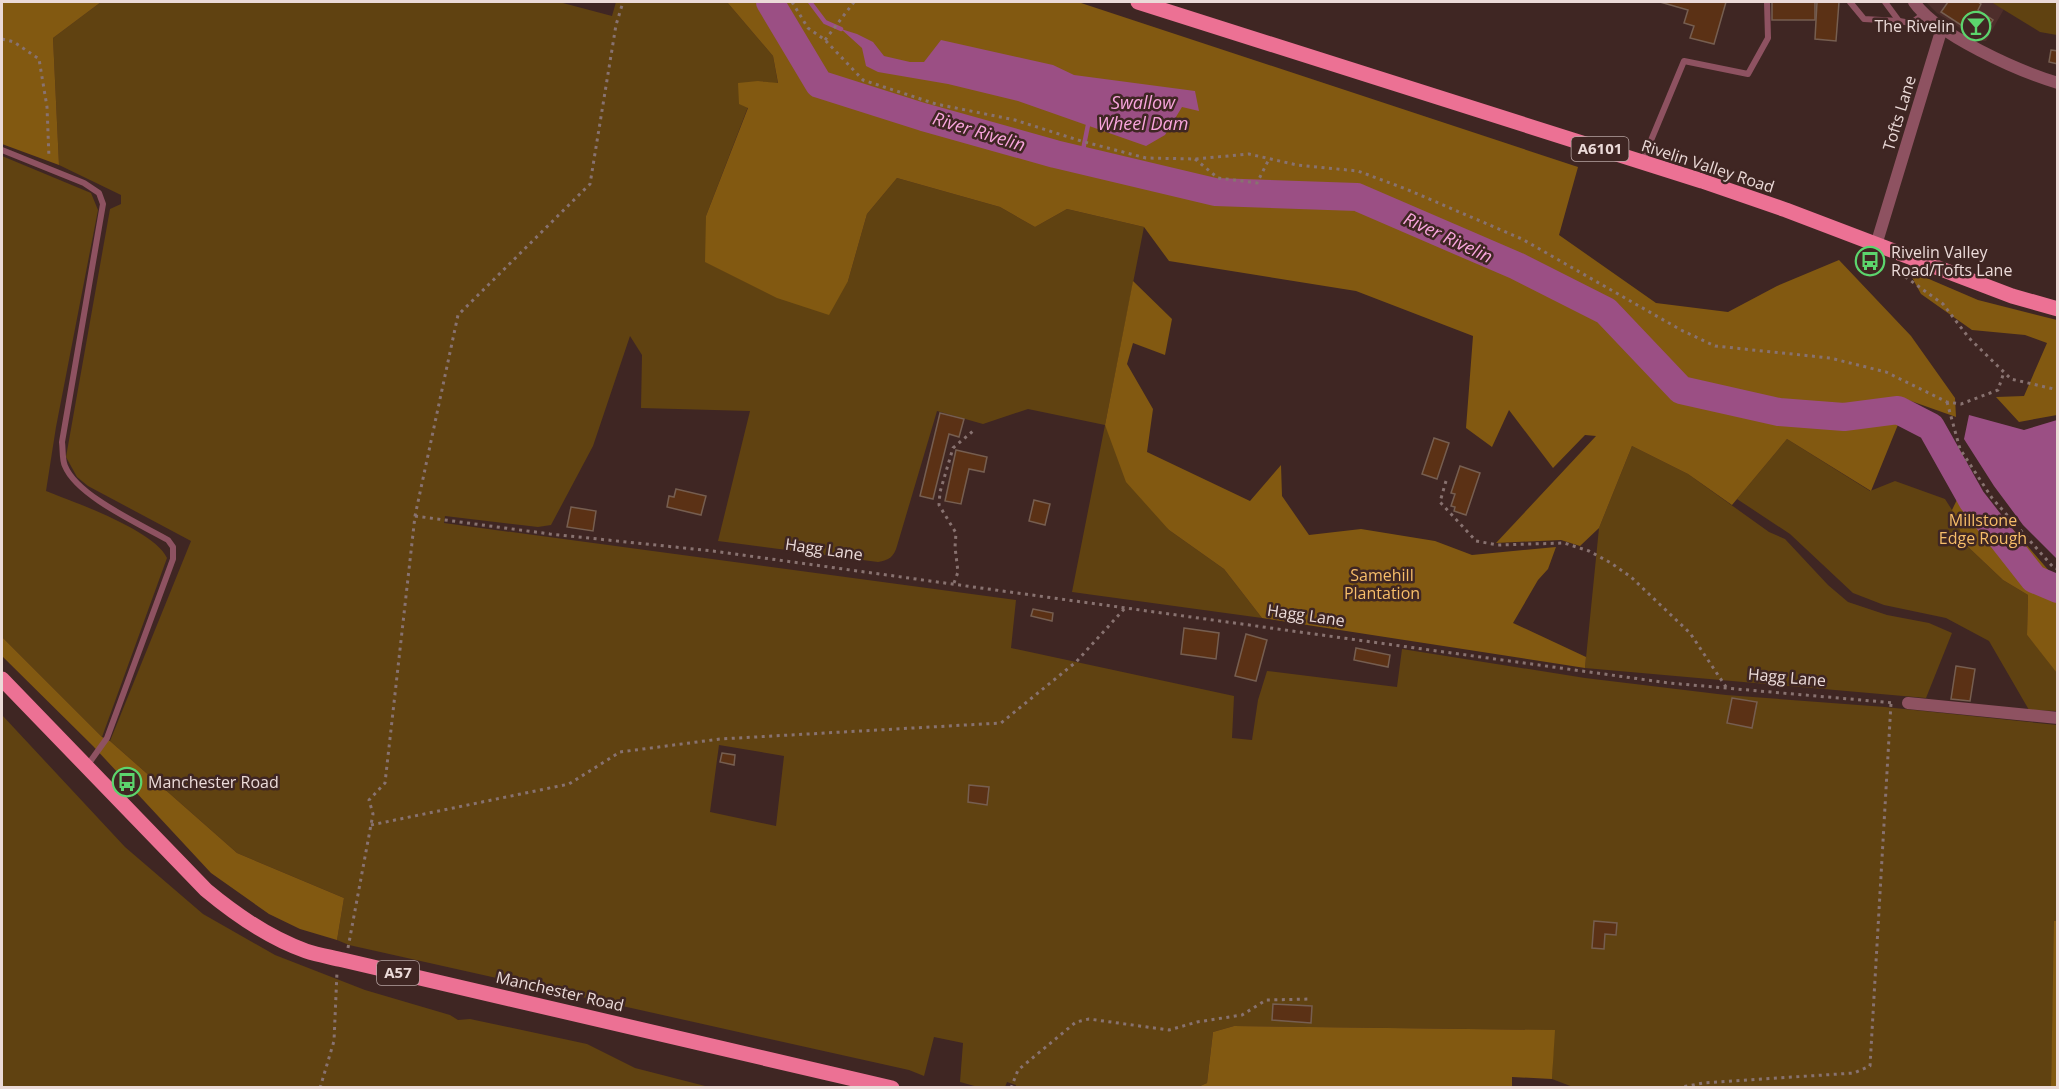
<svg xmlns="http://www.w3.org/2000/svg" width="2059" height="1089" viewBox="0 0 2059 1089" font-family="'Open Sans',sans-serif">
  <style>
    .built { fill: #4e2e2b }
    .green { fill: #604211; fill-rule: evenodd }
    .forest { fill: #825911 }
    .water { fill: #9b4f84 }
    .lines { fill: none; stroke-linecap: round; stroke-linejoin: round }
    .stream { stroke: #9b4f84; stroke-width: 4.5 }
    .river { stroke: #9b4f84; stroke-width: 28 }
    .building { fill: #5b3115; stroke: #765e50; stroke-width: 1.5 }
    .path { stroke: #887270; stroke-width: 3; stroke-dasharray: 3 4.5; stroke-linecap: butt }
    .lane { stroke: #8e5261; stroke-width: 6 }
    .street { stroke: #8e5261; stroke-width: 12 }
    .primary { stroke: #ec7194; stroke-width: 15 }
    .labels { text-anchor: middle; stroke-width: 5; stroke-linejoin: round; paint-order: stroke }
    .shield { fill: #3f2623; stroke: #b7a4a2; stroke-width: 1.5 }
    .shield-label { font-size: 15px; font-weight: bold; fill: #ebdad8 }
    .poi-label { font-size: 16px; fill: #ebdad8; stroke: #3f2623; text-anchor: start }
    .street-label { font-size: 16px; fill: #ebdad8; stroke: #3f2623 }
    .park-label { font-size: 16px; fill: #f7bd69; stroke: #3f2623 }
    .water-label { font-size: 18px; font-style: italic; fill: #f9a5dd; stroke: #3f2623 }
  </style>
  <rect width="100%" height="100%" fill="#3f2623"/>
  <polygon class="built" points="1926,2 1991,2 2004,9 1986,41 1980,41 1937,13"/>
  <g class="green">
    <path d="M101,2H559L612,16L616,2H727L773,56L778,84L758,81L706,216L848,281L867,214L897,178L1000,207L1035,227L1067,209L1144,227L1105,425L1169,530L1224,569L1262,618L1072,592L1105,425L1028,409L983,424L937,411L897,546C894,557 889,560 878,562L718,541L750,411L641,408L642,355L630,336L593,446L551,525L538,527L445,516L444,523L1016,600L1011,648L1234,696L1232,738L1252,740L1258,700L1267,671L1397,687L1402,649L1585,678L1726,695L1885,707L2057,725L2058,921H2055L2051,1087H1573L1552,1079L1554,1030L1234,1026L1213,1032L1207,1083L1198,1087L1016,1088V1085L1007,1082L1005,1087H978L960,1082L963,1043L934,1037L924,1076L909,1070L349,945L337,940L344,898L237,853L110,741L191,541L88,486L77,477L66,457L110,209L121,204V195L59,165L53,38ZM719,745L784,756L776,826L710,812Z"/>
    <polygon points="1991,2 2057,2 2057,35 2040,32"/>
    <path d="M2,156L91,193L98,210L56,427L46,491C76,503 154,530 167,558L102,737L2,637Z"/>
    <polygon points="1787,439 1870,491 1895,481 1945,499 1952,510 1965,544 2003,580 2028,595 2027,635 2057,670 2057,711 2029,710 1989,641 1946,618 1884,605 1853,593 1790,534 1737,499"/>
    <polygon points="1632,446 1688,474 1769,532 1785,539 1828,585 1848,602 1887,615 1929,623 1952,633 1926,698 1585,668 1599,528"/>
    <polygon points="2,715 125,847 203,914 275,955 365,990 450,1015 458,1020 470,1019 587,1044 635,1068 709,1087 2,1087"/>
  </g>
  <g class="forest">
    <polygon points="2,2 101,2 53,38 59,165 2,144"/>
    <polygon points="727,2 1078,2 1578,167 1559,235 1656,303 1728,312 1777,286 1839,260 1911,336 1955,398 1956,417 1908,400 1871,491 1787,439 1732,505 1688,474 1632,446 1599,528 1580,546 1561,540 1496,543 1596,436 1585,435 1553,468 1509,410 1492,447 1466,428 1473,336 1356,291 1169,261 1144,227 1067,209 1035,227 1000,207 897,178 867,214 848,281 829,315 777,298 705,262 706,216 748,108 739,104 738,83 758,81 778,83 773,56"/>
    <polygon points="1908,270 1978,300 2057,320 2057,415 2019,422 1996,397 2024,396 2047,343 2025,335 1972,330 1921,294"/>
    <polygon points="1133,281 1172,319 1165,355 1133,343 1127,364 1153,409 1147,452 1250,501 1281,465 1282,496 1309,535 1361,529 1435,541 1472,555 1556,547 1548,569 1538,580 1513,623 1586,657 1585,668 1262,618 1224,569 1169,530 1126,482 1105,425"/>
    <polygon points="1968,477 2050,572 2057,574 2057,673 2027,635 2028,595 2003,580 1965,544 1952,510"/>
    <polygon points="2,637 102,737 110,741 237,853 344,898 337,940 300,929 269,914 211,873 93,746 2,656"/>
    <polygon points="2054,921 2058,921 2058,1087 2051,1088"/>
    <polygon points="1234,1026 1555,1030 1552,1079 1512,1077 1512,1088 1198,1087 1207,1083 1213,1032"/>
  </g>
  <g class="water">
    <polygon points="841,29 857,34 873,42 884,56 910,62 924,62 941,40 1053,65 1074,75 1195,91 1199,111 1182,107 1165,135 1146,146 1018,101 948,84 878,72 866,66 862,48"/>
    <polygon points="1969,415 2024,430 2057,420 2057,559 2023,525 1994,486 1964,439"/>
  </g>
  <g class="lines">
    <g class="stream">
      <polyline points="810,2 825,22 841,29"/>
      <polyline points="1081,160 1088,125"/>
    </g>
    <polyline class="river" points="770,2 819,84 923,117 1055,154 1215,192 1357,197 1517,266 1606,311 1681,390 1779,412 1844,417 1898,410 1931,427 1972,500 2034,579 2058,589"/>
  </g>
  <g class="building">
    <polygon points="1660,2 1726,2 1714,44 1690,38 1694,26 1684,23 1688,10"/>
    <rect x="1772" y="2" width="43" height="18"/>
    <polygon points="1817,2 1839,2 1836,41 1815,39"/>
    <polygon points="1948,2 1978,2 1981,4 1978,10 1993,20 1981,38 1941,12"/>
    <polygon points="2051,50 2058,51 2058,64 2049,62"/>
    <polygon points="940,413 964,419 959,437 949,434 933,499 920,496"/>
    <polygon points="1434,438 1449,443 1437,479 1422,474"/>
    <polygon points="956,450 987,457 984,472 969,469 961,504 945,501"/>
    <polygon points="1460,466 1480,473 1466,515 1454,511 1455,507 1451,506 1455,494 1451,493"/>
    <polygon points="676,489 706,496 701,515 667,507 669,496 674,497"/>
    <polygon points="1034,500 1050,504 1045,525 1029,521"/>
    <polygon points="571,507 596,511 593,531 567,527"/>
    <polygon points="1033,609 1053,613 1052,621 1031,616"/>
    <polygon points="1184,628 1219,633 1216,659 1181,654"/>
    <polygon points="1246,634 1267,640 1256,681 1235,676"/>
    <polygon points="1356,648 1390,655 1388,667 1354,660"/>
    <polygon points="1956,666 1975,669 1970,701 1951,699"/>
    <polygon points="1732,698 1757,702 1752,728 1727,723"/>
    <polygon points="722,753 735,755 734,765 720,762"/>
    <polygon points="969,785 989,787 987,805 968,802"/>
    <polygon points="1594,921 1617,923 1616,935 1605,934 1604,949 1592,948"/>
    <polygon points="1273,1004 1312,1006 1311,1023 1272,1020"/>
  </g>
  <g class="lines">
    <g class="path">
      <polyline points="792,2 808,28 825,40 863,80 936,104 1015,120 1081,141 1146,158 1195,159 1249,154 1297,165 1358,171 1406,189 1522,239 1681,330 1715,346 1830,358 1886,372 1947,402 1961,404 1998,390 2004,372"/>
      <polyline points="2,39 14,42 39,59 47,107 49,158"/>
      <polyline points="825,40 854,2"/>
      <polyline points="1195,159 1218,178 1257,183 1269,159"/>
      <polyline points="1893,268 1943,304 1969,338 2011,379 2058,390"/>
      <polyline points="1947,402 1960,449 1992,498 2054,568 2058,569"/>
      <polyline points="1446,481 1440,502 1476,541 1498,545 1564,543 1589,551 1611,563 1631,577 1690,633 1726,687"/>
      <polyline points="415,516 550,534 713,551 1669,683 1895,703"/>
      <polyline points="954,583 958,572 955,547 956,533 939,505 940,492 953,448 973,431"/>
      <polyline points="371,825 569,784 620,752 720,739 1001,723 1076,662 1126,607"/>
      <polyline points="348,948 373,814 369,800 385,783 415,516 458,315 590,184 616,25 623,2"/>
      <polyline points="320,1088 334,1041 337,972"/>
      <polyline points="1011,1088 1018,1070 1076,1022 1089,1019 1169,1030 1197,1022 1242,1015 1266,1000 1310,999"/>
      <polyline points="1677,1088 1703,1083 1854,1073 1870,1066 1891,703"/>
    </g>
    <g class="lane">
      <polyline points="1850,2 1864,19 1899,21"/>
      <polyline points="1885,2 1899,21 1911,23 1924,14"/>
      <path d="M2,150L84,183L99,193L103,204L62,442C63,449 62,460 65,466C77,496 140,524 168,540L173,547V559L107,738L87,766"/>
      <polyline points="1642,162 1684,61 1748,74 1768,38 1767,2"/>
    </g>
    <g class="street">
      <path d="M1914,2C1937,35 2018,71 2058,83"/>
      <polyline points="1876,245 1942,28"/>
      <polyline points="1908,703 2058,718"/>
    </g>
    <g class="primary">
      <polyline points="1138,2 1702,181 1786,210 2012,296 2058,309"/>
      <path d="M2,679L206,890C236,915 269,938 306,951C318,955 331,957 343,960L892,1088"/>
    </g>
  </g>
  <defs>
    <g id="bar-ring" transform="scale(1.5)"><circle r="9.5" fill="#3f2623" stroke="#5cd56d" stroke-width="1.5"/><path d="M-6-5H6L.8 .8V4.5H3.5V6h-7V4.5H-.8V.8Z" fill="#5cd56d"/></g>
    <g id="bus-ring" transform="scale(1.5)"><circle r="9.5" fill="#3f2623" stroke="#5cd56d" stroke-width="1.5"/><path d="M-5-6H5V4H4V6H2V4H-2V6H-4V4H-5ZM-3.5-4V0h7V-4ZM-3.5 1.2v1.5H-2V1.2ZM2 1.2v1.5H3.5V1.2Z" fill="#5cd56d"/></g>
  </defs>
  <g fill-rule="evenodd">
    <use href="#bar-ring" x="1976" y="26"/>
    <use href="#bus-ring" x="1870" y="261"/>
    <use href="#bus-ring" x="127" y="782"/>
  </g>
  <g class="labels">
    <g class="shield">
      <rect x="1571.5" y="137" width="57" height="24" rx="4.5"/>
      <rect x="377" y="961" width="42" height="24" rx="4.5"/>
    </g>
    <g class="shield-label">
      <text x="1600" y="154">A6101</text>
      <text x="398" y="978">A57</text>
    </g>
    <g class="poi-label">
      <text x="1955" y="32" text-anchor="end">The Rivelin</text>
      <text x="1891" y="258">Rivelin Valley<tspan x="1891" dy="18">Road/Tofts Lane</tspan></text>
      <text x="148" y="788">Manchester Road</text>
    </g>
    <g class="street-label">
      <text transform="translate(1899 113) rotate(-73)" y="6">Tofts Lane</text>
      <text transform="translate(1708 166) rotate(18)" y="6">Rivelin Valley Road</text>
      <text transform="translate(824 549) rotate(8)" y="6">Hagg Lane</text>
      <text transform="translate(1306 615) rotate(8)" y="6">Hagg Lane</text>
      <text transform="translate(1787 677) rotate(5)" y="6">Hagg Lane</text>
      <text transform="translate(560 991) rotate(13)" y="6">Manchester Road</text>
    </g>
    <g class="park-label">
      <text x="1983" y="526">Millstone<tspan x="1983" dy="18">Edge Rough</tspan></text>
      <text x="1382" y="581">Samehill<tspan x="1382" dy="18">Plantation</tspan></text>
    </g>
    <g class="water-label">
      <text x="1143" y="109">Swallow<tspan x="1143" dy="21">Wheel Dam</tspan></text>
      <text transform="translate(979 132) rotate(17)" y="6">River Rivelin</text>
      <text transform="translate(1448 238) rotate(25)" y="6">River Rivelin</text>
    </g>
  </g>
  <rect width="2059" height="1089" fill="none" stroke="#ebdad8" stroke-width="6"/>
</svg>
